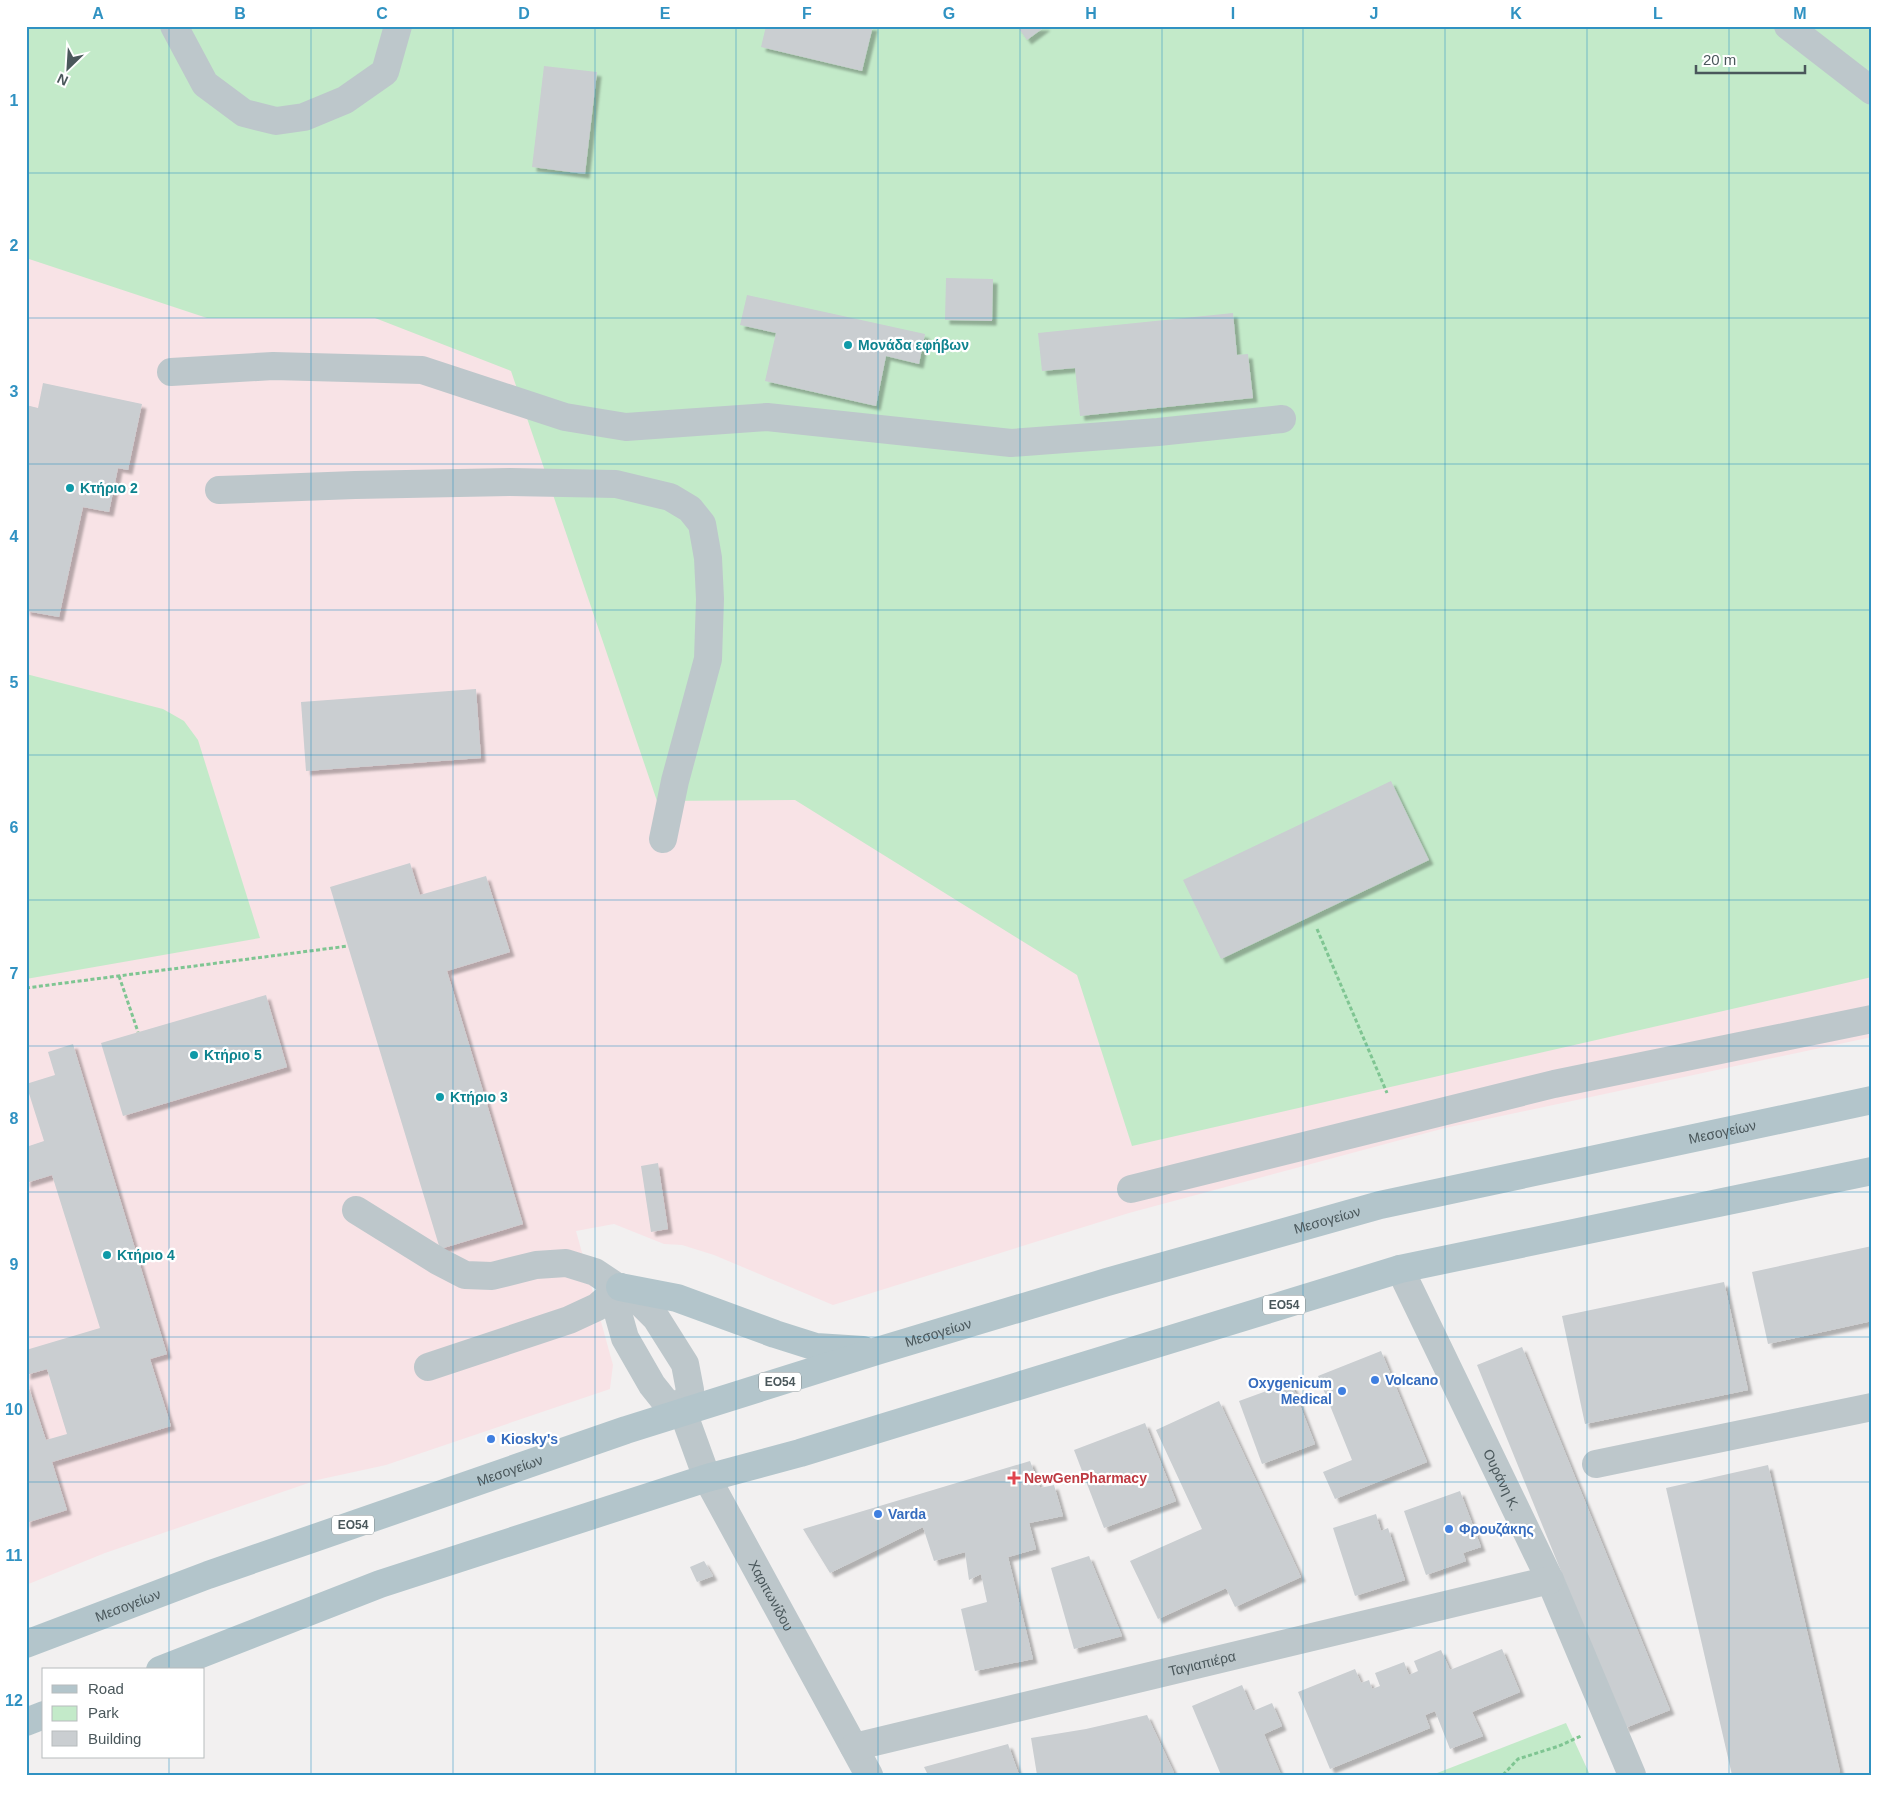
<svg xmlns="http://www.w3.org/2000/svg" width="1898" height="1801" viewBox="0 0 1898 1801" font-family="Arial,sans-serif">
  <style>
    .medical { fill: #f8e3e6 }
    .green { fill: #c3eac9 }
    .building { fill: #caced1; filter: url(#shadow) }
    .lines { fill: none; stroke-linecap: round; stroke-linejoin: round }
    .path { stroke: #7fc592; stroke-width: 3; stroke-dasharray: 4 2.5; stroke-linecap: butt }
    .minor { stroke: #bdc7cb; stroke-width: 28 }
    .major { stroke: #b3c5cb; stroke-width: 28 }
    .grid { fill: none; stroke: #3092c2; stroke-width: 1; stroke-opacity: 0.55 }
    .culture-dot { fill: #0f9aa8; stroke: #fff; stroke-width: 2 }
    .shop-dot { fill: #3f7fe0; stroke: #fff; stroke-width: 2 }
    .health-dot { fill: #e0444e; stroke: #fff; stroke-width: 2 }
    .labels { text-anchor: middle; stroke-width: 4.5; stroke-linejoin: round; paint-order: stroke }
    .shield { fill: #fff; stroke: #80898c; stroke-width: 1 }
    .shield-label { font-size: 12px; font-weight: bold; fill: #4a575b }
    .culture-label { font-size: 14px; font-weight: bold; fill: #0d838f; stroke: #fff; text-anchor: start }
    .street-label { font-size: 14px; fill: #4a575b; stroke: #fff }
    .shop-label { font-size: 14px; font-weight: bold; fill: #366cbe; stroke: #fff; text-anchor: start }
    .health-label { font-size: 14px; font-weight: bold; fill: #be3a42; stroke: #fff; text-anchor: start }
    .neatline { fill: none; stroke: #3092c2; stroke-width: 2 }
    .grid-label { font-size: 16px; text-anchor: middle; font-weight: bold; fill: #3092c2 }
  </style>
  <defs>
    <filter id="shadow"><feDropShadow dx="4.5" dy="4.5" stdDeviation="1" flood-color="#0004"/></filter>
  </defs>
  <rect width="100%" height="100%" fill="#f2f0f0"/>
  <polygon class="medical" points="26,26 1872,26 1872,1037 1445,1128 1129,1213 833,1305 714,1255 682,1245 664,1244 614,1224 576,1231 613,1365 610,1389 386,1465 317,1480 105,1553 26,1585"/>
  <g class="green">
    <polygon points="26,26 1872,26 1872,977 1132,1146 1077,975 795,800 657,801 511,371 375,318 207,318 26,258"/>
    <polygon points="26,674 163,709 184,721 198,740 260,938 26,979"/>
    <polygon points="1566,1723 1590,1775 1432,1775"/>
  </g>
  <g class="building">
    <polygon points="766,26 873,26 862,71 761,47"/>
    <polygon points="1017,26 1046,26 1027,40"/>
    <polygon points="544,66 597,72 585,174 532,167"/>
    <polygon points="946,278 993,279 992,321 945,320"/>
    <polygon points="747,295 925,334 919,364 886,356 876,406 765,381 776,333 740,325"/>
    <polygon points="1233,313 1237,355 1248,354 1253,398 1080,416 1075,368 1042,371 1038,333"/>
    <polygon points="43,383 142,404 128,470 118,468 109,512 83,507 59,617 26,611 26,405 38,408"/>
    <polygon points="476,689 481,758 306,771 301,702"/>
    <polygon points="1391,781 1429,860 1221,959 1183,880"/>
    <polygon points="410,863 420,895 486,876 510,952 447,971 523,1224 440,1249 330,887"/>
    <polygon points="266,995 287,1067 123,1116 101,1043"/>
    <polygon points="73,1044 167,1354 150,1359 171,1426 52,1462 67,1510 26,1523 26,1379 46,1440 67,1434 47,1369 26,1375 26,1350 100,1328 52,1175 26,1183 26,1147 44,1141 26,1084 55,1075 48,1052"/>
    <polygon points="658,1163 668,1229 651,1232 641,1166"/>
    <polygon points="1872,1246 1872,1321 1768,1344 1752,1272"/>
    <polygon points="1724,1282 1748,1390 1585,1424 1562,1316"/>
    <polygon points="1522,1347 1670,1710 1625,1728 1477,1365"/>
    <polygon points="1381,1351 1427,1462 1335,1499 1323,1472 1352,1460 1318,1376"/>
    <polygon points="1291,1382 1315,1444 1262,1464 1239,1401"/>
    <polygon points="1219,1401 1301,1577 1235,1607 1226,1588 1158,1619 1130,1561 1202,1529 1156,1430"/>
    <polygon points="1145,1423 1176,1501 1104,1528 1074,1450"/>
    <polygon points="1030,1461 1040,1488 1054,1485 1063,1516 1029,1523 1036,1549 1008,1557 1033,1659 975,1671 961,1609 987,1602 981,1574 969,1580 965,1552 934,1561 923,1527 830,1573 803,1529"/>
    <polygon points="1768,1465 1840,1772 1828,1775 1732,1775 1666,1488"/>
    <polygon points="1460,1491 1481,1547 1463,1553 1466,1561 1426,1575 1404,1511"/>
    <polygon points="1376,1514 1381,1531 1388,1528 1405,1580 1355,1596 1333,1528"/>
    <polygon points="1089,1556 1122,1636 1074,1649 1051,1568"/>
    <polygon points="704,1561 713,1576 697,1582 690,1567"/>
    <polygon points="1502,1649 1520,1692 1472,1712 1483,1736 1450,1749 1435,1711 1425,1715 1430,1728 1330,1769 1298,1692 1355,1669 1361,1683 1369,1680 1372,1689 1380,1686 1375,1673 1404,1662 1409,1675 1418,1671 1414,1661 1441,1650 1450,1670"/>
    <polygon points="1242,1685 1253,1711 1272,1703 1282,1726 1264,1734 1281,1775 1221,1775 1192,1706"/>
    <polygon points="1147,1715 1175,1775 1037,1775 1031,1738 1086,1729"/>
    <polygon points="1008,1744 1019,1775 928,1775 924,1767"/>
  </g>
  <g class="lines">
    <g class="path">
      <polyline points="1317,929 1387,1093"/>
      <polyline points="119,976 138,1032"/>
      <polyline points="26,988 348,946"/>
      <polyline points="1503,1775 1518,1759 1559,1746 1581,1736"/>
    </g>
    <g class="minor">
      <polyline points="174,26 205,84 244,113 276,121 304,117 345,100 385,72 398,26"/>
      <polyline points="1788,26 1872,91"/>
      <polyline points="171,372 273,366 422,370 565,417 626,427 767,417 1011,443 1158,432 1282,419"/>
      <polyline points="219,490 355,485 510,482 616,484 670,497 690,509 702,524 708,558 710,599 708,659 675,781 663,839"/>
      <polyline points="1131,1189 1554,1084 1872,1019"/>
      <polyline points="356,1210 438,1261 465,1275 492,1276 536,1265 566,1263 595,1272 641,1303 656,1318 685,1364 690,1390 683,1412"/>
      <path id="s1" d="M1400,1269L1550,1580L1632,1775"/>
      <polyline points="620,1287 618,1313 625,1338 652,1385 664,1400 683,1412"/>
      <polyline points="428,1367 569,1320 597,1307 620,1287"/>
      <path id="s2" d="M683,1412L707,1478L869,1775"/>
      <polyline points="1596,1464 1872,1407"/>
      <path id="s3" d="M854,1747L1550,1580"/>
    </g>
    <g class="major">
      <polyline points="620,1287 677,1298 775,1334 816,1347 863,1350"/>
      <path id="s4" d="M26,1644L208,1575L626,1430L877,1351L1107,1282L1380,1205L1872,1100"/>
      <polyline points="160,1670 380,1584 707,1478 800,1453 1400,1269 1872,1171"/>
      <polyline points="26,1722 44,1715"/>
    </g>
  </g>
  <path class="grid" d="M169,26V1670M311,26V1775M453,26V1775M595,26V1775M736,26V1775M878,26V1775M1020,26V1775M1162,26V1775M1303,26V1775M1445,26V1775M1587,26V1775M1729,26V1775M26,173H1872M26,318H1872M26,464H1872M26,610H1872M26,755H1872M26,900H1872M26,1046H1872M26,1192H1872M26,1337H1872M26,1482H1872M26,1628H1872M169,1757V1775"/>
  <g class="culture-dot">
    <circle cx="848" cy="345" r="5"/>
    <circle cx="70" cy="488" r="5"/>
    <circle cx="194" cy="1055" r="5"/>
    <circle cx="440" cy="1097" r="5"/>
    <circle cx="107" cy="1255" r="5"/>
  </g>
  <g class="shop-dot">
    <circle cx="1375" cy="1380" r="5"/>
    <circle cx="1342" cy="1391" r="5"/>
    <circle cx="491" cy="1439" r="5"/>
    <circle cx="878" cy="1514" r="5"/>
    <circle cx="1449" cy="1529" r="5"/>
  </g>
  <path class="health-dot" d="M1011.5 1470.5h5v5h5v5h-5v5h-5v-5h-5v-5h5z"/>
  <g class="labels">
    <g class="shield">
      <rect x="1263" y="1295.5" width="42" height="19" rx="4"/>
      <rect x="759" y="1372.5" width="42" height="19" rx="4"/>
      <rect x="332" y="1515.5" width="42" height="19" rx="4"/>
    </g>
    <g class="shield-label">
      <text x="1284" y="1309">ΕΟ54</text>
      <text x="780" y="1386">ΕΟ54</text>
      <text x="353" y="1529">ΕΟ54</text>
    </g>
    <g class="culture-label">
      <text x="858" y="350">Μονάδα εφήβων</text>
      <text x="80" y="493">Κτήριο 2</text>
      <text x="204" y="1060">Κτήριο 5</text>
      <text x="450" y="1102">Κτήριο 3</text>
      <text x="117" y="1260">Κτήριο 4</text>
    </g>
    <g class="street-label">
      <text dy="5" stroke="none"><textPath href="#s4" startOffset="1774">Μεσογείων</textPath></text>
      <text dy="5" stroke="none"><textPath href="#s4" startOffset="1369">Μεσογείων</textPath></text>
      <text dy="5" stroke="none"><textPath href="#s4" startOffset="964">Μεσογείων</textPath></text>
      <text dy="5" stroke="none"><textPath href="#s4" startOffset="514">Μεσογείων</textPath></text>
      <text dy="5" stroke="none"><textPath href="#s1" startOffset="234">Ουράνη Κ.</textPath></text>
      <text dy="5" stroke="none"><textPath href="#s2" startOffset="204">Χαριτωνίδου</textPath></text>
      <text dy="5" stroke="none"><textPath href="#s4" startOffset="109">Μεσογείων</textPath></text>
      <text dy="5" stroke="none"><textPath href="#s3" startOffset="358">Ταγιαπιέρα</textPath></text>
    </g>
    <g class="shop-label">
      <text x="1385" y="1385">Volcano</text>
      <text x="1332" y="1388" text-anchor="end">Oxygenicum<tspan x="1332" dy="16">Medical</tspan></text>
      <text x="501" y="1444">Kiosky's</text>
      <text x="888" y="1519">Varda</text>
      <text x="1459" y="1534">Φρουζάκης</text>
    </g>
    <g class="health-label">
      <text x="1024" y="1483">NewGenPharmacy</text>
    </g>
  </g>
  <rect width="1898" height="1801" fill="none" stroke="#ffffff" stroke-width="55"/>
  <rect x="42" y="1668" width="162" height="90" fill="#ffffff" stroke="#b7bcbd"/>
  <rect x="52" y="1685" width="25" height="8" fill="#b3c5cb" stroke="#b7bcbd"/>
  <text x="88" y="1694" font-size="15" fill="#4a575b">Road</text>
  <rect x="52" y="1706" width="25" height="15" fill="#c3eac9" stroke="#b7bcbd"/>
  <text x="88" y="1718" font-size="15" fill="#4a575b">Park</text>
  <rect x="52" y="1731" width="25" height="15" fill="#caced1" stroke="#b7bcbd"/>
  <text x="88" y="1744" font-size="15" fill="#4a575b">Building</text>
  <g transform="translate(68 68) rotate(205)" stroke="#ffffff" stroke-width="4" paint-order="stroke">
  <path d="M0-4L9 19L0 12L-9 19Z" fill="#4a575b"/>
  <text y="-8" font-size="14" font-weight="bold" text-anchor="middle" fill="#4a575b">N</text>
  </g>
  <path d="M1696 65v8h109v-8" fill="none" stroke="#4a575b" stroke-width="2.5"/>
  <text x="1703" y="65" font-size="15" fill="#4a575b" stroke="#ffffff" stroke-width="4" paint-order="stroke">20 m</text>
  <rect x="28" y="28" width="1842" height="1746" class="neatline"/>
  <g class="grid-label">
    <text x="98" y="19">A</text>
    <text x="240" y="19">B</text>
    <text x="382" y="19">C</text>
    <text x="524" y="19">D</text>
    <text x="665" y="19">E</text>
    <text x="807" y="19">F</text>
    <text x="949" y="19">G</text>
    <text x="1091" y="19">H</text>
    <text x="1233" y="19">I</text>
    <text x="1374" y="19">J</text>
    <text x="1516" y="19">K</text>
    <text x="1658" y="19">L</text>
    <text x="1800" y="19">M</text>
    <text x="14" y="106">1</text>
    <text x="14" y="251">2</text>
    <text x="14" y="397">3</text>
    <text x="14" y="542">4</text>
    <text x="14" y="688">5</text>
    <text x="14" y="833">6</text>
    <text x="14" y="979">7</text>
    <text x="14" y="1124">8</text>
    <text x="14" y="1270">9</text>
    <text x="14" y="1415">10</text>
    <text x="14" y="1561">11</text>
    <text x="14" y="1706">12</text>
  </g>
</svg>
